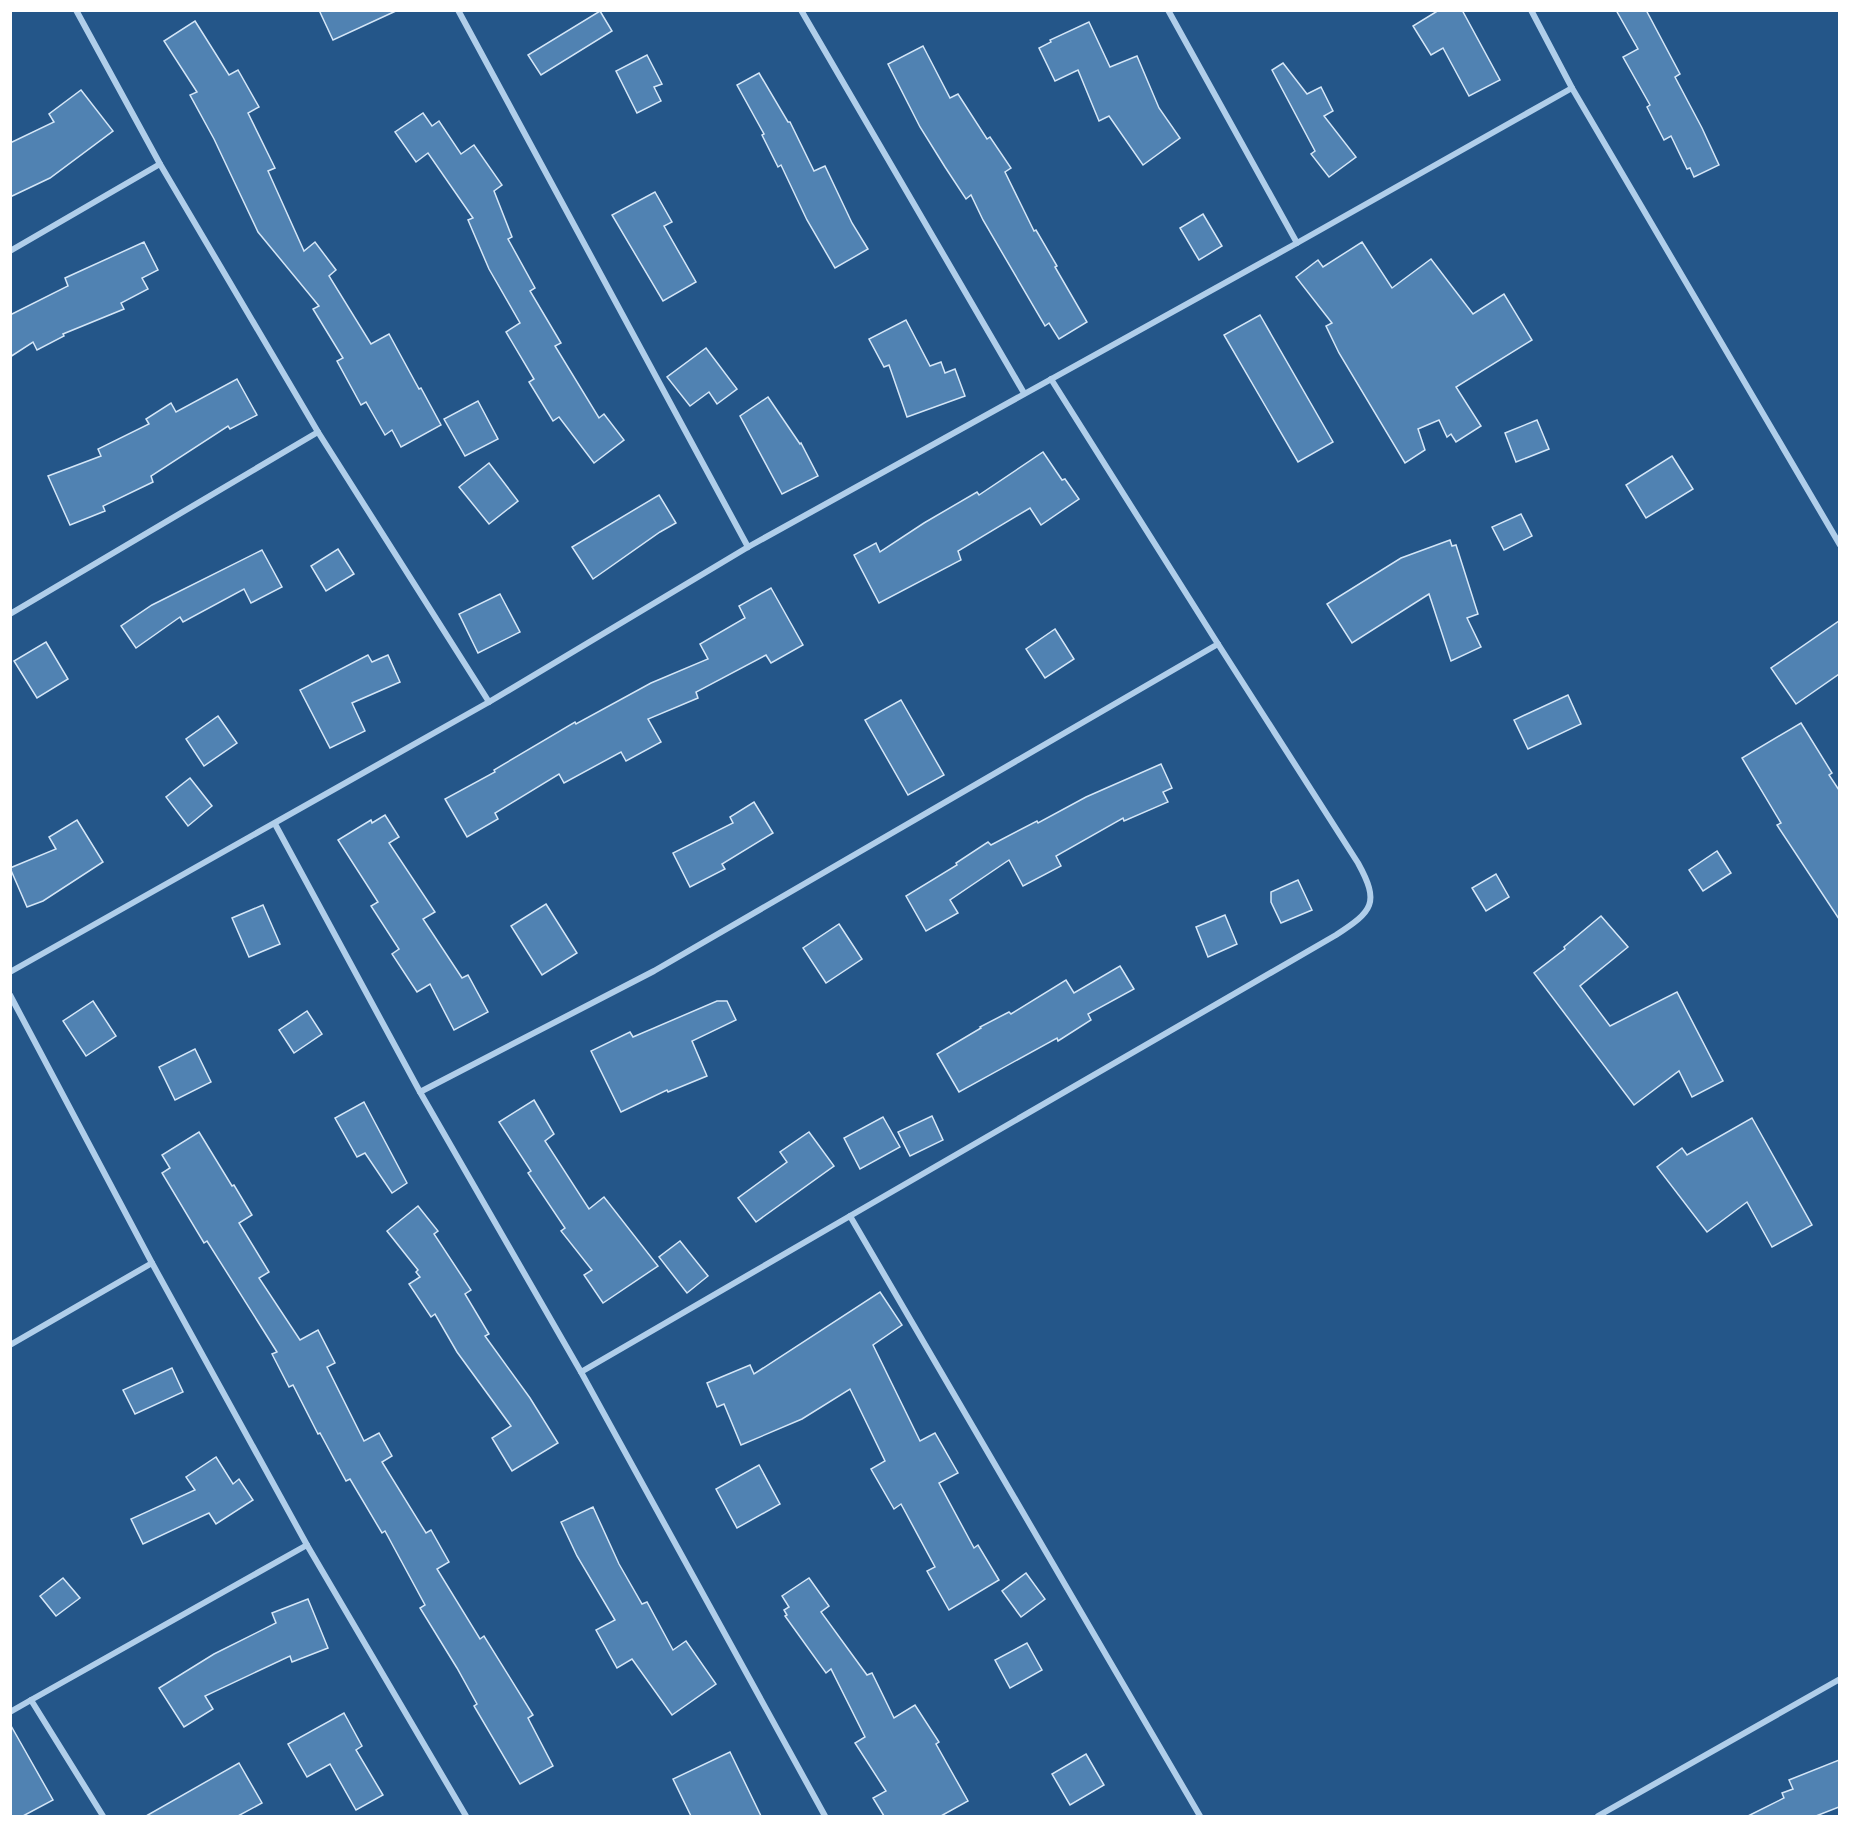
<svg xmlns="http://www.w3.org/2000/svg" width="1850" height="1827" viewBox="0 0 1850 1827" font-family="'DejaVu Sans',sans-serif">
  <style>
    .building { fill: #5082b2; stroke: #d4e6f7; stroke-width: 1.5 }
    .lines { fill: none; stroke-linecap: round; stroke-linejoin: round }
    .minor { stroke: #b0ceea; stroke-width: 6 }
  </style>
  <rect width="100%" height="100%" fill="#245689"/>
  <g class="building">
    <polygon points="319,10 398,10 333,40"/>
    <polygon points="1439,10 1462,10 1500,80 1469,96 1443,48 1431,55 1413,26"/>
    <polygon points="1616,10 1646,10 1680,74 1675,77 1702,128 1719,165 1694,177 1690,168 1687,169 1671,136 1664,140 1647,107 1650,105 1623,57 1638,49"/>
    <polygon points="600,11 612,31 541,75 528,55"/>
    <polygon points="195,21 229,75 238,70 259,107 248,113 275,168 268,171 304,251 315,242 336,270 329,276 371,344 389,334 419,389 421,388 441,425 401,447 392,430 385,435 366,402 361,405 337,361 343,358 313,309 319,306 258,232 214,139 190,95 197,92 164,41"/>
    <polygon points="1089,22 1110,67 1137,56 1159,108 1180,138 1143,165 1109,116 1099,121 1078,70 1055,81 1039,48 1051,42 1050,40"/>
    <polygon points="923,46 950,98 958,94 987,139 990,137 1011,168 1005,172 1034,231 1036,230 1057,266 1055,267 1087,322 1059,339 1049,323 1045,326 983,220 971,195 966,199 945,167 920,127 888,64"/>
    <polygon points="647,55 662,84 654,87 661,101 637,113 616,71"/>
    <polygon points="1283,63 1307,94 1321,87 1333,111 1324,116 1356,157 1329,177 1311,154 1315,151 1272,70"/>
    <polygon points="759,73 788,122 790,122 814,171 825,166 852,223 868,249 835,268 807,220 781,165 778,167 762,135 764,134 737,85"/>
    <polygon points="81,90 113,131 50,178 10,197 10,143 54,122 49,114"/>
    <polygon points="423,113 432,126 439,121 461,154 474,145 502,185 494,191 512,237 508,239 535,288 530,291 561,343 555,346 599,418 604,414 624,440 594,463 559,417 553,421 529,382 534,379 506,332 520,323 489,269 468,220 473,218 428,153 416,162 395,132"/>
    <polygon points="655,192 672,222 664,226 696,282 663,301 612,215"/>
    <polygon points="1203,214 1222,246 1199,260 1180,228"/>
    <polygon points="144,242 158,270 142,278 148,289 121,303 124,309 63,334 64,336 37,350 33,342 10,357 10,315 68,286 65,278"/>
    <polygon points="1362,242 1392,288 1431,259 1473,314 1504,294 1532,340 1456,387 1481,426 1456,442 1451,434 1447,437 1439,420 1418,429 1425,450 1405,463 1339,353 1326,326 1332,323 1296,277 1318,260 1323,267"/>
    <polygon points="1260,315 1333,442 1298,462 1224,335"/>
    <polygon points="906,320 930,366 941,362 945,373 955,369 965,396 907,417 889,365 884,367 869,339"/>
    <polygon points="706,348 737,389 717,404 709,392 690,406 667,377"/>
    <polygon points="237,379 257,415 230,429 228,426 151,476 153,482 103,506 105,511 70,525 48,476 101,456 98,449 149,424 146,419 171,403 176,412"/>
    <polygon points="768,397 800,444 801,443 818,476 782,494 740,416"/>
    <polygon points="478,401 498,439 465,456 444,419"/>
    <polygon points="1537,420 1549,449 1516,462 1505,433"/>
    <polygon points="1043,452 1062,480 1065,479 1079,499 1041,525 1030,508 958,551 961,560 879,603 854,555 876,543 880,552 924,523 977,492 979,495"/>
    <polygon points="1672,456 1693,489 1646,518 1626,485"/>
    <polygon points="489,463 518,501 489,524 459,487"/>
    <polygon points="659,495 676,523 660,532 593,579 572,547"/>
    <polygon points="1521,514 1532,536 1504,550 1492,527"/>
    <polygon points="1450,540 1452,546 1456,545 1478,614 1467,618 1481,647 1451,661 1429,594 1352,643 1327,604 1401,558"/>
    <polygon points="338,549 354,574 326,591 311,566"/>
    <polygon points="262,550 282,587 251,603 244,589 183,622 180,617 136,648 121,626 152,605"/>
    <polygon points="771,588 803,645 771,663 766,655 696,692 698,698 648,719 661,742 626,761 621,752 564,783 559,774 495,813 498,819 467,837 445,799 495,772 494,770 575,722 576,724 651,683 708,659 700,644 745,618 739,606"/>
    <polygon points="500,594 520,632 478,653 459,614"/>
    <polygon points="1839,621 1839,674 1796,704 1771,668"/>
    <polygon points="1055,629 1074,659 1045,678 1026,649"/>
    <polygon points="46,642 68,679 37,698 14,661"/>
    <polygon points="368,655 372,662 388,655 400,682 352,703 365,731 330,748 300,690"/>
    <polygon points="1568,695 1581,724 1528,749 1514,720"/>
    <polygon points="901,700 944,775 908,795 865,720"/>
    <polygon points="218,716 237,743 204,766 186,739"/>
    <polygon points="1801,723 1832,773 1829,775 1839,790 1839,919 1777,825 1781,823 1742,758"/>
    <polygon points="1161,764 1172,788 1163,792 1168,802 1124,821 1123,818 1056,856 1061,866 1023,886 1009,860 950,900 958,913 926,931 906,896 957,865 956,863 988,842 991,845 1037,821 1038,823 1086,797"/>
    <polygon points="190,778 212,806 188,826 166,797"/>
    <polygon points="754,802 773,833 722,864 725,869 690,887 673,853 733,823 730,817"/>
    <polygon points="385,815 399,837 389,843 435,912 423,919 462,978 468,975 488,1012 454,1030 430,984 417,992 392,954 399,949 371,906 378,902 338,840 371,820 372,823"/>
    <polygon points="77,820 103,862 43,901 27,907 10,868 56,849 49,837"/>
    <polygon points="1717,851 1731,873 1703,891 1689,870"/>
    <polygon points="1496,874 1509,897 1486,911 1472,888"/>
    <polygon points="1298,880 1312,910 1281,923 1271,902 1271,892"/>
    <polygon points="546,904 577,953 542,975 511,926"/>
    <polygon points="263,905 280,944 249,957 232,918"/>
    <polygon points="1225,915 1237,944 1208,957 1196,927"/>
    <polygon points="1601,916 1628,947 1580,986 1610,1026 1677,992 1723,1081 1692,1097 1679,1071 1634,1105 1534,973 1565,949 1564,947"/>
    <polygon points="839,924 862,959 826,983 803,948"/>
    <polygon points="1120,966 1134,989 1088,1014 1091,1020 1058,1041 1057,1038 959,1092 937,1054 981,1028 980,1027 1009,1012 1011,1014 1066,980 1074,993"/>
    <polygon points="93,1001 116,1036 86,1056 63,1021"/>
    <polygon points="717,1001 727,1001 736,1020 692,1041 707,1076 668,1092 667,1090 621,1112 591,1051 630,1032 633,1037"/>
    <polygon points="307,1011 322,1034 294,1053 279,1030"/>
    <polygon points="195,1049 211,1082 175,1100 159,1067"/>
    <polygon points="534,1100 554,1134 545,1141 589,1209 604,1197 658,1266 603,1303 584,1275 592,1270 561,1231 565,1228 528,1173 531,1171 499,1122"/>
    <polygon points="364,1102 407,1183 392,1193 365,1153 357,1157 335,1118"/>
    <polygon points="932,1116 943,1140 910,1156 898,1132"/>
    <polygon points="883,1117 900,1147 860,1169 844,1138"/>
    <polygon points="1752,1118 1812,1225 1772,1247 1747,1202 1707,1232 1657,1167 1682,1148 1687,1155"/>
    <polygon points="199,1132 232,1186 234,1185 252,1215 239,1223 269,1272 259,1278 300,1340 318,1330 335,1363 327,1367 364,1441 379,1433 392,1456 382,1462 426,1533 431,1530 449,1562 437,1569 480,1639 484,1636 533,1715 528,1718 553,1766 520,1784 474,1706 477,1704 457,1668 420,1608 425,1605 385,1531 382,1533 350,1479 346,1481 320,1433 318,1434 293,1385 289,1387 272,1354 277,1352 207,1241 204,1243 162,1173 170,1168 162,1155"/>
    <polygon points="809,1132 834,1166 756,1222 738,1198 787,1162 780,1152"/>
    <polygon points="418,1206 438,1231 434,1234 471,1290 465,1294 489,1334 485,1336 530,1398 558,1443 512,1471 492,1438 511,1426 457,1352 435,1314 431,1317 409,1284 420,1277 416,1272 418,1270 387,1231"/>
    <polygon points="680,1241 708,1276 687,1293 659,1257"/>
    <polygon points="880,1292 902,1325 873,1345 920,1441 935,1433 958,1473 939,1483 974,1548 978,1545 999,1580 949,1610 927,1571 935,1567 901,1504 894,1509 871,1469 885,1461 850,1389 802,1419 741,1445 724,1404 717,1407 707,1383 750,1365 754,1374"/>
    <polygon points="172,1368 183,1392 135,1414 123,1390"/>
    <polygon points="216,1457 233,1484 239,1479 253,1500 216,1524 209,1513 143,1544 131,1519 195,1490 186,1477"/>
    <polygon points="759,1465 780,1504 737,1528 716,1489"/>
    <polygon points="593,1507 619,1564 642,1604 647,1602 673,1650 686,1641 716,1684 672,1715 632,1659 617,1668 596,1630 615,1620 577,1556 561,1522"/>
    <polygon points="1026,1573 1045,1599 1021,1617 1002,1591"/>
    <polygon points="63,1578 80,1598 56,1616 40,1596"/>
    <polygon points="809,1578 829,1606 821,1612 867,1675 872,1673 894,1718 915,1705 939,1742 936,1744 968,1801 941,1816 884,1816 873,1798 886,1791 855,1743 865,1737 831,1669 826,1673 785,1616 787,1615 784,1610 789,1607 782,1596"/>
    <polygon points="308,1599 328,1648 292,1662 290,1656 205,1696 213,1709 184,1727 159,1688 214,1654 276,1623 272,1613"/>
    <polygon points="1027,1643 1042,1670 1010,1688 995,1660"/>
    <polygon points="344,1713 362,1746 356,1750 383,1795 356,1810 330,1764 307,1777 288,1744"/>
    <polygon points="10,1724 53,1800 23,1816 10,1816"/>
    <polygon points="730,1752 761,1816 691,1816 673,1779"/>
    <polygon points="1086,1754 1104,1785 1070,1805 1052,1774"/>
    <polygon points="1839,1760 1839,1807 1816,1816 1748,1816 1784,1798 1782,1793 1793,1789 1789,1780"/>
    <polygon points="239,1763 262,1803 238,1816 146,1816"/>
  </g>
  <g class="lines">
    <g class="minor">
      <polyline points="76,10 160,164 318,432 489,702"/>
      <polyline points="458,10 748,547"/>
      <polyline points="801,10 1024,393"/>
      <polyline points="1168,10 1297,243"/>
      <polyline points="1531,10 1572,88 1840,545"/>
      <polyline points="10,251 160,164"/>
      <polyline points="10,614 318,432"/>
      <polyline points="275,824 420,1092 654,971 1218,644 1051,379"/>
      <polyline points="10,972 489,702 748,547 1297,243 1572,88"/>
      <polyline points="10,995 152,1263 307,1545 466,1816"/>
      <polyline points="420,1092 581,1372 825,1816"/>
      <path d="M850,1216L1336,935C1373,911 1380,903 1358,863L1218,644"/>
      <polyline points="10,1345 152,1263"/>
      <polyline points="581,1372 850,1216 1200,1816"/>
      <polyline points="10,1712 31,1700"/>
      <polyline points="103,1816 31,1700 307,1545"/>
      <polyline points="1598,1816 1840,1679"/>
    </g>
  </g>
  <rect width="1850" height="1827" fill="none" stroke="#ffffff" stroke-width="24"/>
</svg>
